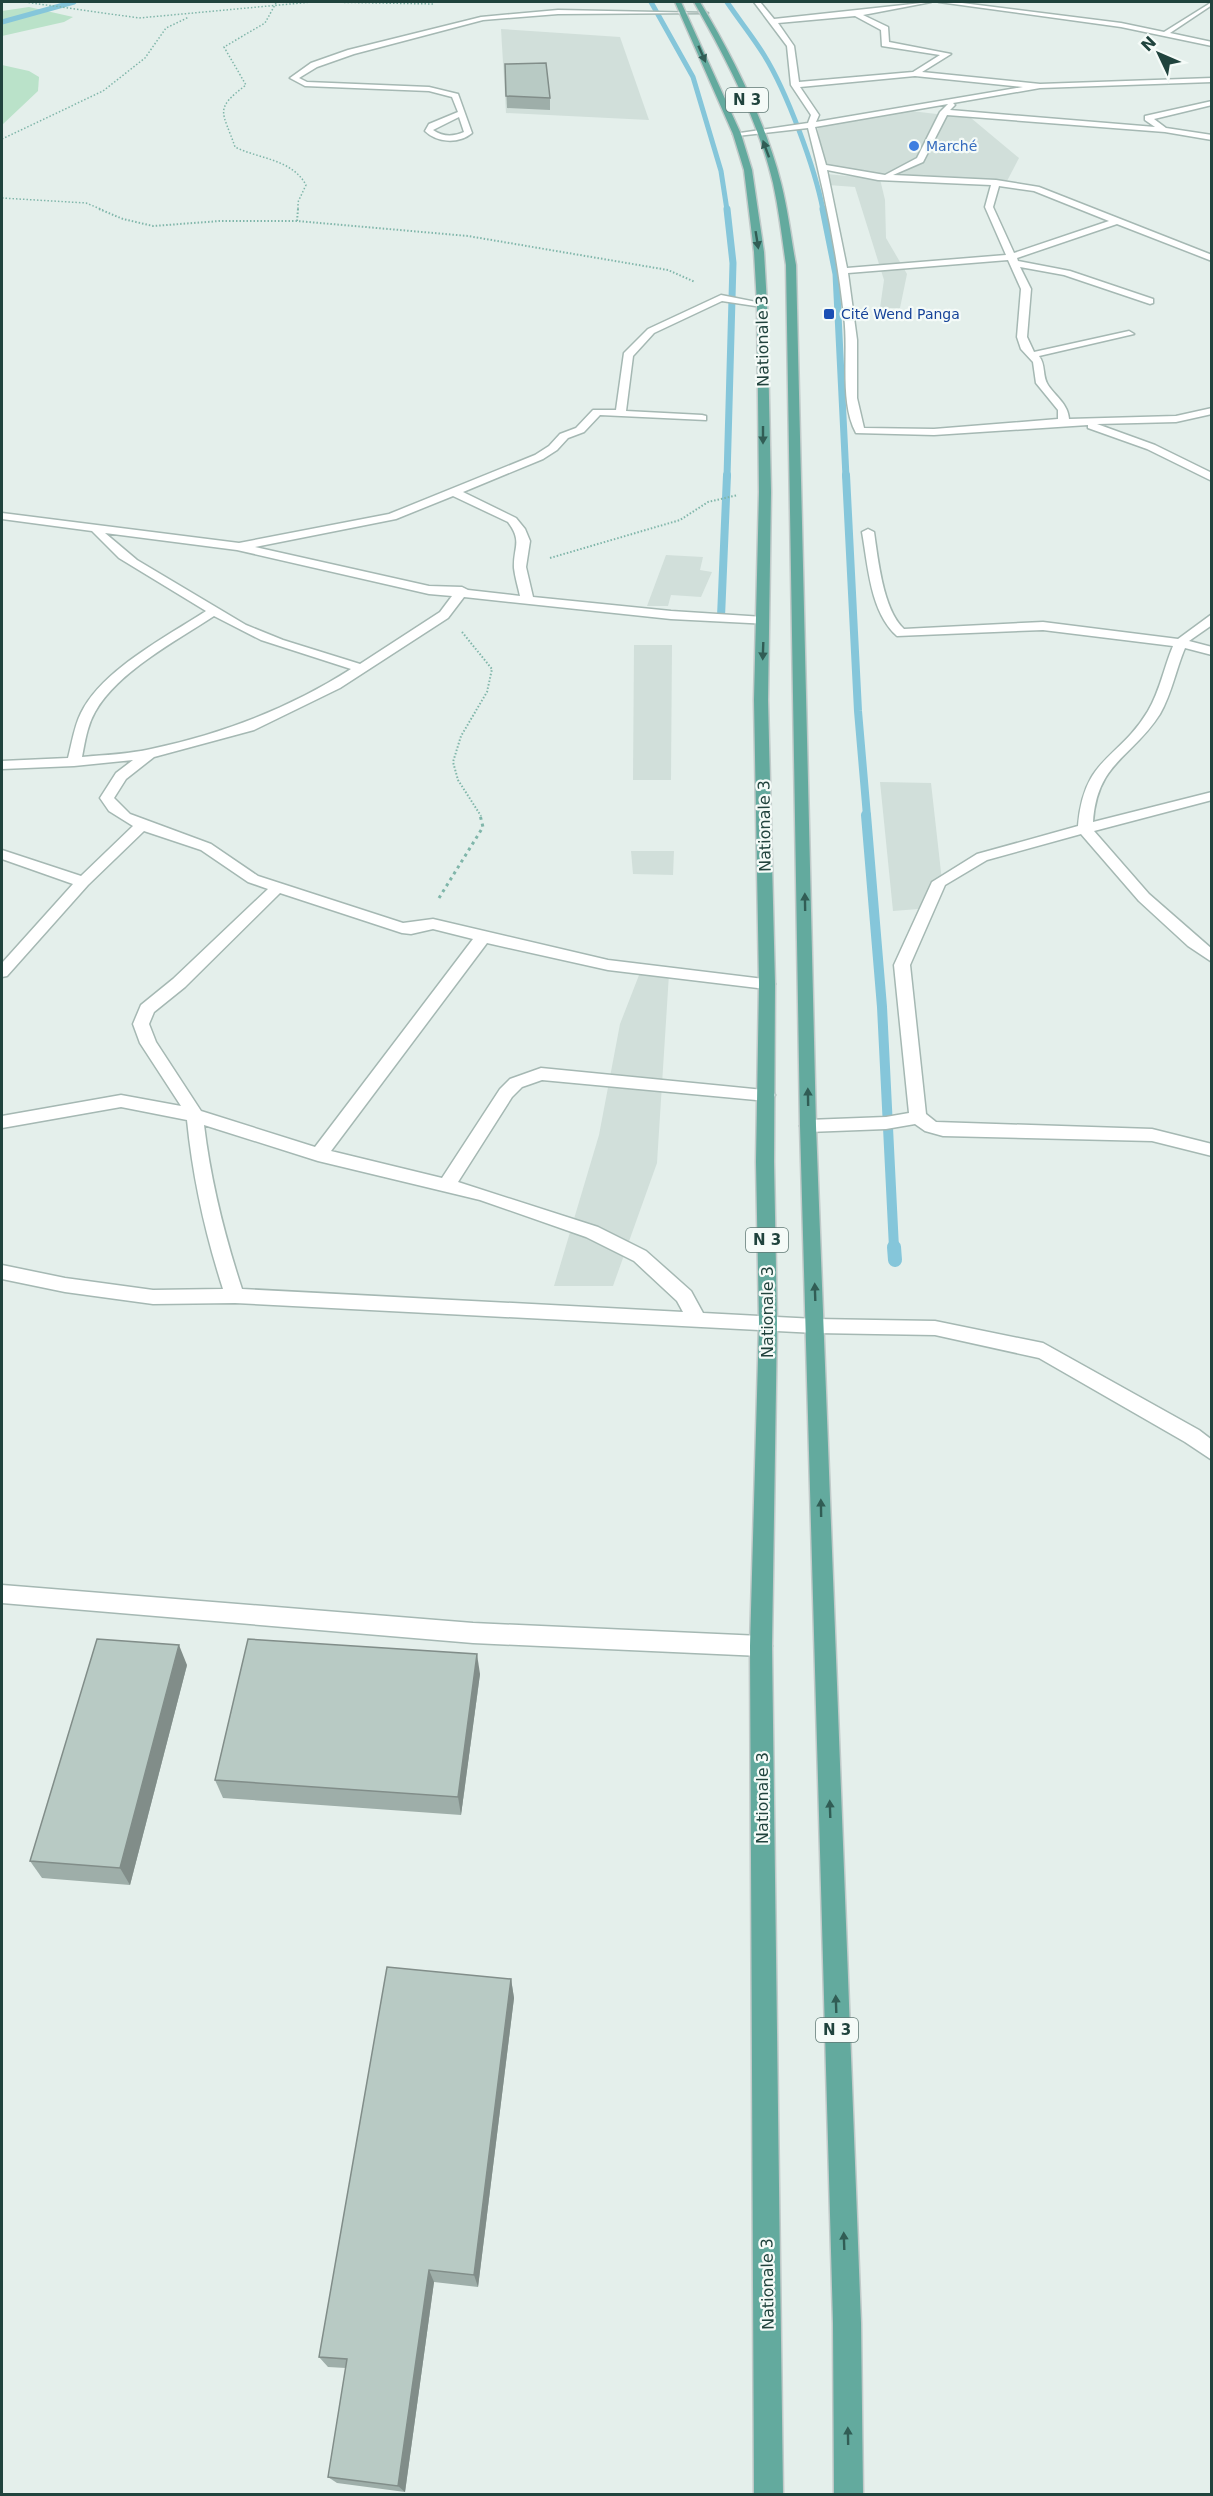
<svg xmlns="http://www.w3.org/2000/svg" width="1213" height="2496" viewBox="0 0 1213 2496" font-family="'DejaVu Sans',sans-serif">
  <style>
    .built { fill: #d1dfda }
    .green { fill: #bae2c9 }
    .lines { fill: none; stroke-linecap: round; stroke-linejoin: round }
    .stream-far4 { stroke: #85c6da; stroke-width: 5 }
    .stream-far3 { stroke: #85c6da; stroke-width: 7 }
    .stream-far2 { stroke: #85c6da; stroke-width: 8 }
    .stream-far1 { stroke: #85c6da; stroke-width: 10 }
    .stream { stroke: #85c6da; stroke-width: 14 }
    .service-casing { stroke: #a5b8b3; stroke-width: 3 }
    .minor-casing { stroke: #a5b8b3; stroke-width: 3 }
    .primary-casing { stroke: #c1cac9; stroke-width: 3 }
    .path-far2 { stroke: #80b6aa; stroke-width: 1.5; stroke-dasharray: 1.5 2; stroke-linecap: butt }
    .path-far1 { stroke: #80b6aa; stroke-width: 2; stroke-dasharray: 1.5 2; stroke-linecap: butt }
    .path { stroke: #80b6aa; stroke-width: 3; stroke-dasharray: 3 4; stroke-linecap: butt }
    .service { fill: #fff; fill-rule: evenodd }
    .minor { fill: #fff; fill-rule: evenodd }
    .primary { fill: #63aa9e; fill-rule: evenodd }
    .wall { fill: #9eaea9 }
    .shaded-wall { fill: #818d89 }
    .building { fill: #b8cac4; stroke: #818d89; stroke-width: 1.5 }
    .oneway { fill: #315d55 }
    .shop-dot { fill: #3f7fe0; stroke: #f5fbf8; stroke-width: 2 }
    .transit-dot { fill: #1a4fb4; stroke: #f5fbf8; stroke-width: 2 }
    .labels { text-anchor: middle; stroke-width: 4.5; stroke-linejoin: round; paint-order: stroke }
    .far-shop-label { font-size: 14px; fill: #366cbe; stroke: #f5fbf8; text-anchor: start }
    .far-transit-label { font-size: 14px; fill: #164399; stroke: #f5fbf8; text-anchor: start }
    .shield { fill: #f5fbf8; stroke: #607a75; stroke-width: 1.5 }
    .shield-label { font-size: 15px; font-weight: bold; fill: #20433d }
    .street-label { font-size: 16px; fill: #20433d; stroke: #f5fbf8 }
  </style>
  <rect width="100%" height="100%" fill="#e4efeb"/>
  <g class="built">
    <polygon points="501,29 620,37 649,120 506,113"/>
    <polygon points="911,111 971,118 1019,158 1007,181 897,178 826,166 822,161 817,123"/>
    <polygon points="826,174 880,179 885,200 886,238 907,274 900,308 880,308 884,280 855,187 828,185"/>
    <polygon points="666,555 703,557 700,570 712,572 701,597 671,595 668,606 647,606"/>
    <polygon points="634,645 672,645 671,780 633,780"/>
    <polygon points="880,782 931,783 942,881 931,908 893,911"/>
    <polygon points="631,851 674,851 673,875 633,874"/>
    <polygon points="641,970 669,974 657,1163 613,1286 554,1286 599,1135 620,1024"/>
  </g>
  <g class="green">
    <polygon points="29,7 73,17 64,22 2,36 2,11"/>
    <polygon points="2,65 29,71 39,77 38,91 2,125"/>
  </g>
  <g class="lines">
    <g class="stream-far4">
      <polyline points="651,2 693,77 721,171 727,210"/>
      <path d="M727,2C739,20 753,37 764,55C787,92 815,168 823,210"/>
      <polyline points="2,22 74,2"/>
    </g>
    <g class="stream-far3">
      <polyline points="727,209 733,263 727,477"/>
      <polyline points="823,209 836,274 846,477"/>
    </g>
    <g class="stream-far2">
      <polyline points="846,475 858,711 867,816"/>
      <polyline points="721,617 727,475"/>
    </g>
    <polyline class="stream-far1" points="866,815 882,1007 894,1248"/>
    <polyline class="stream" points="894,1247 895,1260"/>
    <g class="service-casing">
      <g id="service">
        <path d="M558,10L708,13L558,14L483,20L354,54L317,67L299,78L307,82L429,87L458,94L472,133C459,144 437,143 425,131L429,124L458,112L452,97L429,91L305,86L290,78L311,63L348,50L481,17ZM459,117L464,132C453,137 443,137 433,130Z"/>
        <polygon points="816,1319 935,1321 1043,1343 1199,1430 1212,1440 1212,1460 1185,1442 1039,1358 935,1335 816,1333 809,1331 807,1326 809,1321"/>
      </g>
    </g>
    <g class="minor-casing">
      <g id="minor">
        <path d="M754,2H760L774,19L931,2L863,15L888,27L889,42L951,54L922,72L1040,84L1212,78V82L1040,88L953,103L955,105L950,110L1155,127L1145,120V116L1212,101V105L1154,119L1166,128L1212,135V140L1165,132L947,115L923,162L893,175L996,180L1039,187L1212,255V261L1117,224L1017,258L1018,261L1070,271L1153,299V303L1150,304L1064,275L1020,267L1031,289L1027,337L1034,352L1129,331L1134,334L1039,356C1046,365 1042,376 1048,385C1056,397 1068,404 1069,419L1176,416L1212,408V414L1176,422L1097,424L1155,445L1212,473V481L1147,449L1088,428V425L934,435L856,433C839,402 849,352 844,316C837,253 824,190 808,128L737,136L733,134L808,123L811,115L791,85L787,46ZM855,16L881,30L882,46L940,55L913,72L799,82L794,46L778,23ZM915,76L1023,87L816,122L819,115L800,87ZM948,104L940,112L917,158L885,175L826,165L815,127ZM827,170L878,180L991,185L985,207L1006,255L847,268ZM999,186L1034,191L1109,221L1014,253L993,207ZM1008,260L1021,289L1017,337L1021,349L1033,362L1036,383L1058,410V419L934,429L864,428L857,398V340L848,273Z"/>
        <polygon points="939,2 954,2 1121,23 1164,32 1212,2 1212,5 1170,33 1212,42 1212,46 1121,27"/>
        <path d="M721,295L767,304L762,307L722,301L654,333L633,356L626,411L702,415L706,416V420L600,415L584,432L568,438L557,450L543,459L463,492L516,518L525,529L530,541L526,567L533,597L671,611L764,617L768,618V624L671,619L464,597L448,618L340,688L254,730L154,757L126,779L114,798L130,814L211,844L258,876L403,923L433,919L608,960L773,980L775,984L767,989L608,970L487,943L331,1151L442,1178L500,1089L510,1079L541,1068L773,1091L775,1095L773,1099L767,1101L542,1080L522,1087L512,1097L458,1182L598,1227L646,1251L691,1291L703,1313L816,1319L823,1321L825,1326L823,1331L816,1333L235,1303L153,1304L65,1292L2,1279V1265L65,1278L153,1290L223,1289C205,1233 193,1179 187,1120L121,1107L2,1128V1116L121,1095L181,1106L140,1043L133,1024L141,1005L173,979L268,889L248,882L201,850L144,831L88,885L7,976L2,977V963L73,884L2,859V850L81,876L133,826L109,811L100,798L116,773L133,760L74,766L2,769V761L68,758C72,743 74,727 81,713C102,670 166,637 206,611L119,558L92,531L2,519V513L239,543L389,514L535,455L549,446L560,434L576,428L593,410H616L624,353L648,329ZM453,496L508,522C523,542 513,547 514,568C515,577 518,587 520,596L468,590L462,587L429,586L255,547L396,519ZM105,533L237,550L429,594L452,596L440,612L360,664L283,640L246,625L137,560ZM214,616L261,640L351,669C290,708 222,734 151,749C129,754 105,755 82,757C85,742 87,726 95,712C117,672 176,641 214,616ZM280,893L402,933L411,934L433,929L473,939L315,1147L201,1111L156,1042L149,1024L154,1012L185,987ZM204,1125L318,1161L480,1200L586,1237L634,1261L677,1301L683,1312L242,1289C224,1234 211,1182 204,1125Z"/>
        <path d="M868,529L874,532C878,559 883,610 904,629L1043,622L1178,639L1212,614V625L1189,641L1212,647V655L1185,648C1176,669 1172,693 1160,714C1132,758 1097,762 1093,822L1212,792V800L1094,831L1149,894L1212,949V962L1188,946L1139,901L1081,834L987,860L945,885L910,965L926,1114L936,1122L1152,1129L1212,1144V1156L1152,1141L943,1136L925,1131L915,1124L886,1129L808,1132L800,1126L808,1120L886,1117L909,1113L894,965L932,882L977,854L1078,826C1084,756 1118,761 1148,711C1160,691 1164,667 1173,646L1043,630L897,636C870,612 868,565 862,532Z"/>
        <polygon points="2,1585 473,1623 761,1636 769,1639 772,1646 769,1653 761,1656 473,1643 2,1603"/>
      </g>
    </g>
    <g class="primary-casing">
      <g id="primary">
        <polygon points="675,2 681,2 741,134 752,170 764,252 767,304 771,492 768,700 775,984 774,1162 777,1323 772,1646 783,2494 754,2494 750,1646 759,1323 756,1162 759,984 754,700 759,492 757,304 754,252 744,170 733,134"/>
        <path d="M694,2H700C733,57 765,120 781,183C788,210 791,238 796,265L816,1126L861,2323L863,2494H834L833,2323L800,1126L786,265C782,238 779,210 773,183C758,120 726,58 694,2Z"/>
      </g>
    </g>
    <g class="path-far2">
      <polyline points="25,2 139,18 312,2"/>
      <polyline points="323,2 434,4"/>
      <path d="M276,3L265,23L224,47L246,85C213,110 223,111 235,147C259,159 292,159 306,185L298,202V210"/>
      <polyline points="2,139 103,91 145,58 166,28 189,17"/>
      <polyline points="2,198 86,203 103,210"/>
    </g>
    <g class="path-far1">
      <polyline points="99,209 123,219 153,226 220,221 297,221 468,236 668,270 695,282"/>
      <polyline points="297,221 298,209"/>
      <polyline points="550,558 680,520 708,502 738,495"/>
      <polyline points="462,632 492,669 487,692 461,736 453,762 458,780 481,816"/>
    </g>
    <polyline class="path" points="439,898 483,827 480,815"/>
    <use href="#service" class="service"/>
    <use href="#minor" class="minor"/>
    <use href="#primary" class="primary"/>
  </g>
  <g class="wall">
    <polygon points="505,64 550,98 550,110 507,108"/>
    <polygon points="187,1665 130,1885 42,1878 30,1861"/>
    <polygon points="480,1674 461,1815 223,1798 215,1780"/>
    <polygon points="511,1979 514,1998 478,2287 434,2282 405,2492 337,2483 328,2477 346,2368 328,2367 319,2357"/>
  </g>
  <g class="shaded-wall">
    <polygon points="179,1645 187,1665 130,1885 120,1868"/>
    <polygon points="477,1654 480,1674 461,1815 458,1797"/>
    <polygon points="511,1979 514,1998 478,2287 474,2275"/>
    <polygon points="429,2270 434,2282 405,2492 398,2486"/>
  </g>
  <g class="building">
    <polygon points="546,63 550,98 506,96 505,64"/>
    <polygon points="97,1639 179,1645 120,1868 30,1861"/>
    <polygon points="248,1639 477,1654 458,1797 215,1780"/>
    <polygon points="387,1967 511,1979 474,2275 429,2270 398,2486 328,2477 347,2359 319,2357"/>
  </g>
  <defs><path id="oneway-solid" d="M-6-.8H1V-3.2L6.5 0L1 3.2V.8H-6Z" transform="scale(1.5)"/></defs>
  <g class="oneway">
    <use href="#oneway-solid" transform="translate(702 54) rotate(66)"/>
    <use href="#oneway-solid" transform="translate(766 149) rotate(-110)"/>
    <use href="#oneway-solid" transform="translate(757 240) rotate(81)"/>
    <use href="#oneway-solid" transform="translate(763 435) rotate(90)"/>
    <use href="#oneway-solid" transform="translate(763 651) rotate(92)"/>
    <use href="#oneway-solid" transform="translate(805 902) rotate(-91)"/>
    <use href="#oneway-solid" transform="translate(808 1097) rotate(-91)"/>
    <use href="#oneway-solid" transform="translate(815 1292) rotate(-92)"/>
    <use href="#oneway-solid" transform="translate(821 1508) rotate(-91)"/>
    <use href="#oneway-solid" transform="translate(830 1809) rotate(-92)"/>
    <use href="#oneway-solid" transform="translate(836 2004) rotate(-92)"/>
    <use href="#oneway-solid" transform="translate(844 2241) rotate(-92)"/>
    <use href="#oneway-solid" transform="translate(848 2436) rotate(-91)"/>
  </g>
  <circle class="shop-dot" cx="914" cy="146" r="6"/>
  <rect class="transit-dot" x="823" y="308" width="12" height="12" rx="3"/>
  <g class="labels">
    <g class="far-shop-label">
      <text x="926" y="151">Marché</text>
    </g>
    <g class="far-transit-label">
      <text x="841" y="319">Cité Wend Panga</text>
    </g>
    <g class="shield">
      <rect x="726" y="88" width="42" height="24" rx="4.5"/>
      <rect x="746" y="1228" width="42" height="24" rx="4.5"/>
      <rect x="816" y="2018" width="42" height="24" rx="4.5"/>
    </g>
    <g class="shield-label">
      <text x="747" y="105">N 3</text>
      <text x="767" y="1245">N 3</text>
      <text x="837" y="2035">N 3</text>
    </g>
    <g class="street-label">
      <text transform="translate(762 341) rotate(-91)" y="6">Nationale 3</text>
      <text transform="translate(764 826) rotate(-91)" y="6">Nationale 3</text>
      <text transform="translate(767 1312) rotate(-90)" y="6">Nationale 3</text>
      <text transform="translate(762 1798) rotate(-90)" y="6">Nationale 3</text>
      <text transform="translate(767 2284) rotate(-91)" y="6">Nationale 3</text>
    </g>
  </g>
  <rect width="1213" height="2496" fill="none" stroke="#20433d" stroke-width="6"/>
  <g transform="translate(1159 54) rotate(314)" stroke="#f5fbf8" stroke-width="4.5" paint-order="stroke">
  <path d="M0-4.5L10 22L0 15L-10 22Z" fill="#20433d"/>
  <text y="-9" font-size="16" font-weight="bold" text-anchor="middle" fill="#20433d">N</text>
  </g>
</svg>
